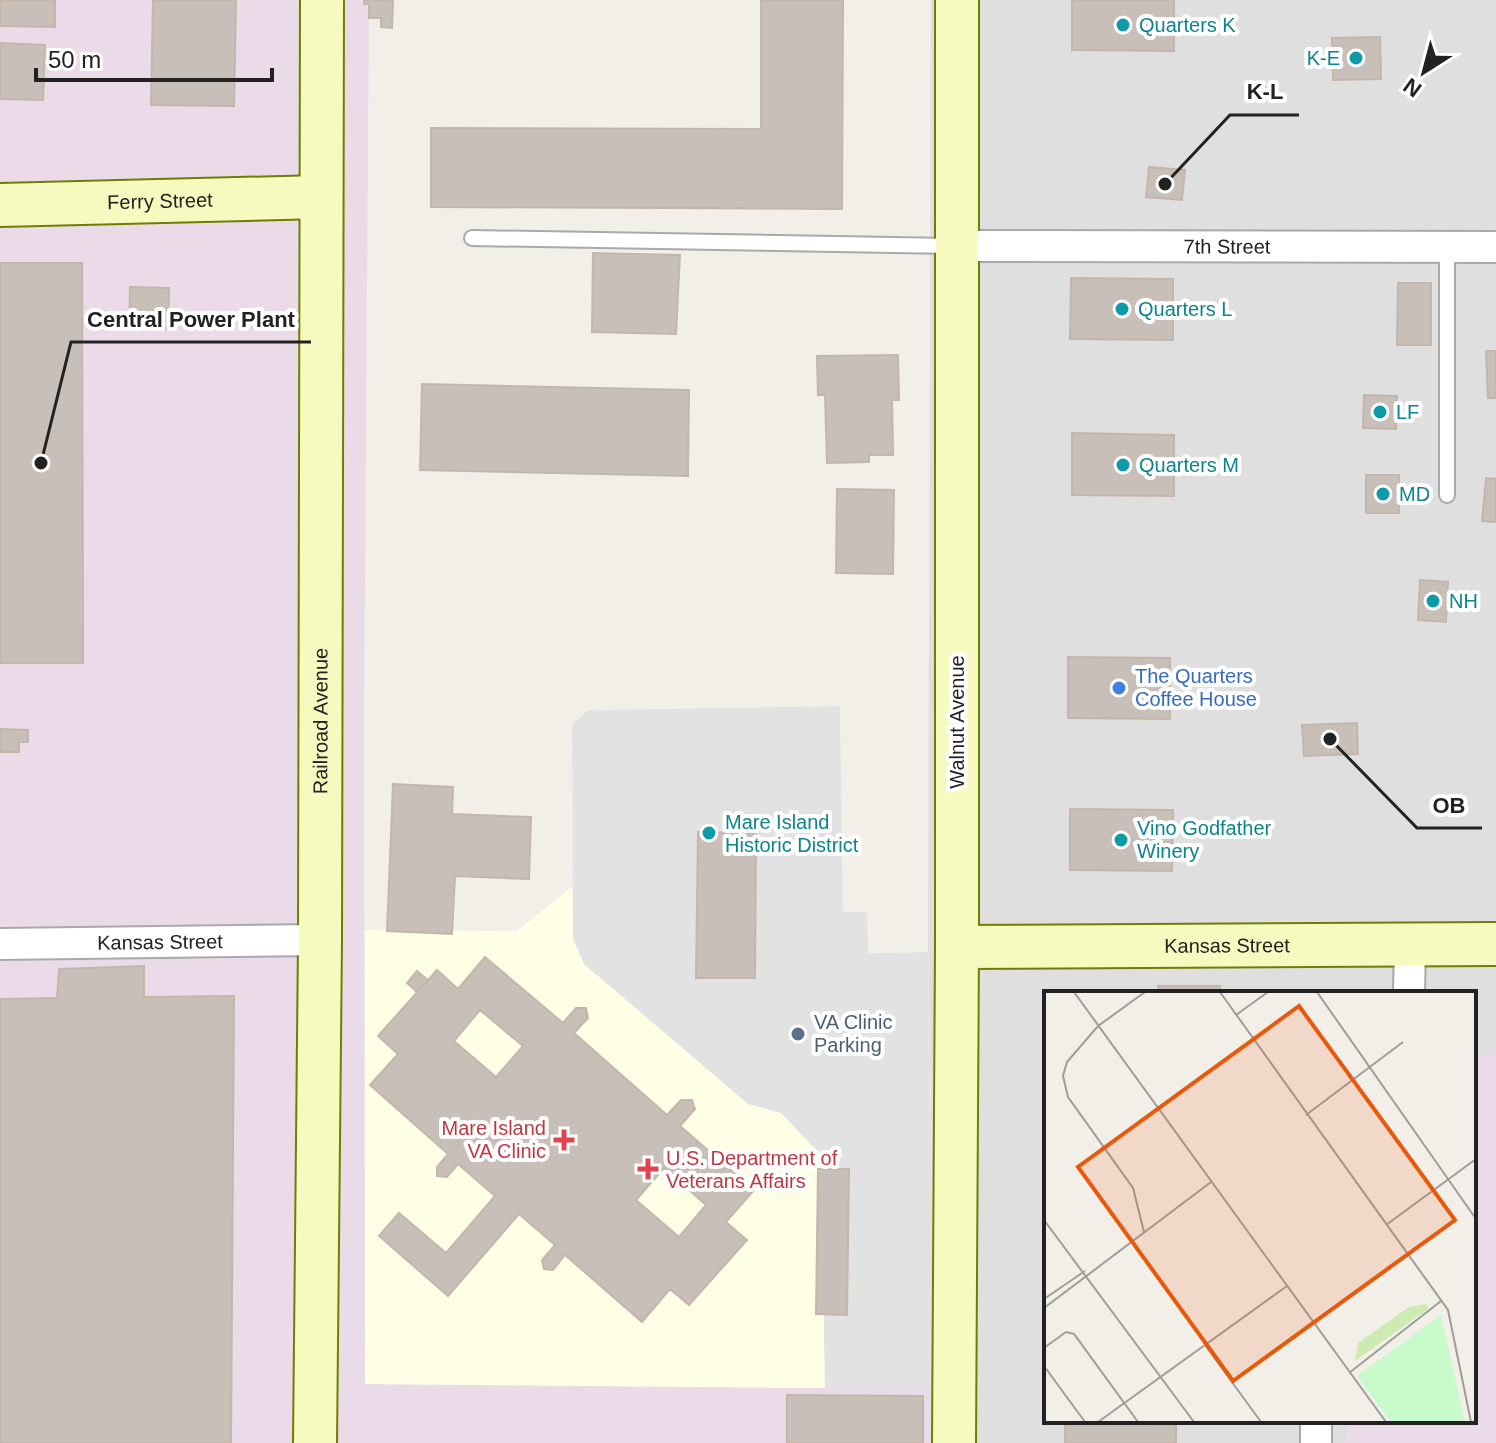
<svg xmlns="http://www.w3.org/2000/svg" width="1496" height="1443" viewBox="0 0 1496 1443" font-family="Arial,sans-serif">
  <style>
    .residential { fill: #e0dfdf }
    .industrial { fill: #ebdbe8 }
    .education { fill: #ffffe5 }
    .parking { fill: #e2e2e2 }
    .building { fill: #c7bfb8; stroke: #c4b6ab; stroke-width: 2; fill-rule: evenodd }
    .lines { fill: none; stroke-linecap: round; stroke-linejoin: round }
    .lane-casing { stroke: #a9a9a9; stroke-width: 18 }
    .street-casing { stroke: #a9a9a9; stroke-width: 34 }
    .secondary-casing { stroke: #707d05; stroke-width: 46 }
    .lane { stroke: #fff; stroke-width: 14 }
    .street { stroke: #fff; stroke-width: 30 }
    .secondary { stroke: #f7fabf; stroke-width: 42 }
    .culture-dot { fill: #0f9aa8; stroke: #fff; stroke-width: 3 }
    .shop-dot { fill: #3f7fe0; stroke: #fff; stroke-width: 3 }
    .service-dot { fill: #5c6f8a; stroke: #fff; stroke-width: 3 }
    .health-dot { fill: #e0444e; stroke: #fff; stroke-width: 3 }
    .labels { text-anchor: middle; stroke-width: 8; stroke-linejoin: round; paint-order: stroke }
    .culture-label { font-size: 20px; fill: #0d838f; stroke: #fff; text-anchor: start }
    .street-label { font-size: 20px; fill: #222; stroke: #fff }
    .shop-label { font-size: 20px; fill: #366cbe; stroke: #fff; text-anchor: start }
    .service-label { font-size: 20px; fill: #4e5e75; stroke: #fff; text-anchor: start }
    .health-label { font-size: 20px; fill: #be3a42; stroke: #fff; text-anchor: end }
    .inset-road { fill: none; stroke: #9f9d99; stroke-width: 2 }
    .view { fill: #e8590c; fill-opacity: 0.15; stroke: #e8590c; stroke-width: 4 }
    .inset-edge { fill: none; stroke: #222; stroke-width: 4 }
    .leader { fill: none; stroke: #222; stroke-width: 3 }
    .callout-dot { fill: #222; stroke: #fff; stroke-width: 3 }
    .callout-label { font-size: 22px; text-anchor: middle; font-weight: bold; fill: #222; stroke: #fff; stroke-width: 8; stroke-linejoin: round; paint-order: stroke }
  </style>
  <rect width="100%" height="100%" fill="#f2efe9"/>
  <polygon class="residential" points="931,0 1496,0 1496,1054 1474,1054 1474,993 1046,993 1046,1421 1351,1421 1346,1443 936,1443 928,952"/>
  <g class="industrial">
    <polygon points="0,0 369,0 364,729 365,1384 936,1389 936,1443 0,1443"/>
    <polygon points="1474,1054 1496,1054 1496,1443 1346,1443 1351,1421 1474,1421"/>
  </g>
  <polygon class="education" points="840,706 843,912 867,946 868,953 928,952 936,1389 365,1384 365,930 517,931 573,886 572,725 588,710"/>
  <polygon class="parking" points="840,706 843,912 867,912 868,953 928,952 936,1389 825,1389 821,1155 781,1113 748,1104 584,964 573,939 572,725 588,710"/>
  <g class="building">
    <polygon points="0,0 55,0 55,27 0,26"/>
    <polygon points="153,0 236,0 234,106 151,105"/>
    <polygon points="364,0 393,0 392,28 381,27 381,18 369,18 369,4 364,4"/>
    <polygon points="761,0 843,0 842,209 431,207 431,128 761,129"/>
    <polygon points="1072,0 1174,0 1174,51 1072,50"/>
    <polygon points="1380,37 1381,79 1333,80 1332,38"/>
    <polygon points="0,43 45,45 43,100 0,99"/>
    <polygon points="1149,167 1185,170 1182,200 1146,197"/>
    <polygon points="593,253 680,255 676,334 592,332"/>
    <polygon points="0,263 82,263 83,663 0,663"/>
    <polygon points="1071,278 1173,279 1173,340 1070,339"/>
    <polygon points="1398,283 1431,283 1431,345 1397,345"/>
    <polygon points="130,287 169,288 168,329 129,328"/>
    <polygon points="1486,351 1496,351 1496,398 1488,398"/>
    <polygon points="898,355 899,400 892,400 893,455 869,455 869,462 827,463 825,395 818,395 817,356"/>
    <polygon points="422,384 689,390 688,476 420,470"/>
    <polygon points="1364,395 1397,396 1396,429 1363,428"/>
    <polygon points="1072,433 1174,435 1174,496 1072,495"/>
    <rect x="1366" y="475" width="33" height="38"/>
    <polygon points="1486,478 1496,479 1496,522 1482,521"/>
    <polygon points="837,489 894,490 893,574 836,573"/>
    <polygon points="1420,580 1448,582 1446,622 1418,620"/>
    <polygon points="1068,657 1170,658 1170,719 1068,718"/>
    <polygon points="1357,723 1358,754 1304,756 1302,725"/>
    <polygon points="0,729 28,730 28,742 19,742 19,752 1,752"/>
    <polygon points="393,784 453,787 452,814 531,817 529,879 455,876 452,934 387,931"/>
    <polygon points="1070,809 1173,810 1172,871 1070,870"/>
    <polygon points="698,832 756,833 755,978 696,978"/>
    <path d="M485,957L563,1023L576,1008H586L588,1018L574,1033L667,1115L681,1100H692L695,1109L680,1126L754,1190L726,1222L747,1240L689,1305L670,1289L642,1322L565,1255L553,1270L544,1269L542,1260L555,1245L519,1214L448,1296L379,1236L399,1213L446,1253L495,1196L458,1164L447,1177L437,1176V1167L448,1154L370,1085L398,1054L378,1036L437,970L458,989ZM480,1010L523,1046L496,1077L454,1041ZM664,1168L706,1205L679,1237L636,1200Z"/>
    <polygon points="144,966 144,997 234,996 231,1443 0,1443 0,999 57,998 59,969"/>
    <polygon points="417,971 428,980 417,992 407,983"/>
    <polygon points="1158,986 1220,986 1220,993 1159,993"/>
    <polygon points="818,1169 849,1169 847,1315 816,1314"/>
    <polygon points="787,1395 923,1396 923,1443 787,1443"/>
    <polygon points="1065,1421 1156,1421 1156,1425 1176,1425 1176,1443 1065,1443"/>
  </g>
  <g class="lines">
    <g class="lane-casing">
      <g id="lane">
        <polyline points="472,238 953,246"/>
        <polyline points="1447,495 1447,247"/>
      </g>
    </g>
    <g class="street-casing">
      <g id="street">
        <path id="s1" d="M957,246L1496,247"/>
        <path id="s2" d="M0,944L320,940"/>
        <polyline points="1409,993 1410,944"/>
        <polyline points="1316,1443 1316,1421"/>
      </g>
    </g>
    <g class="secondary-casing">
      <g id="secondary">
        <path id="s3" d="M0,205L321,197"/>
        <path id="s4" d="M957,947L1496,944"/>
        <path id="s5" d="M315,1443L320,940L322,0"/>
        <polyline points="954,1443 957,947 957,0"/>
      </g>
    </g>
    <use href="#lane" class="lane"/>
    <use href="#street" class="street"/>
    <use href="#secondary" class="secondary"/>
  </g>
  <g class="culture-dot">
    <circle cx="1123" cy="25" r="8"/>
    <circle cx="1356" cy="58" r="8"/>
    <circle cx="1122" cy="309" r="8"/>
    <circle cx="1380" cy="412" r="8"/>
    <circle cx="1123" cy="465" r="8"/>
    <circle cx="1383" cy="494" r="8"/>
    <circle cx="1433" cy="601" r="8"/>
    <circle cx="709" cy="833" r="8"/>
    <circle cx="1121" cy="840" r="8"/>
  </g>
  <circle class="shop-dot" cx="1119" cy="688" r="8"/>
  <circle class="service-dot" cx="798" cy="1034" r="8"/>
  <g class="health-dot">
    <path d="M560 1128h8v8h8v8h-8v8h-8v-8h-8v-8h8z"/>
    <path d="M644 1157h8v8h8v8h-8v8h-8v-8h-8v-8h8z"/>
  </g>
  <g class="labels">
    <g class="culture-label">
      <text x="1139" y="32">Quarters K</text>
      <text x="1340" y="65" text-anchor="end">K-E</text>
      <text x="1138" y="316">Quarters L</text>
      <text x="1396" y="419">LF</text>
      <text x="1139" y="472">Quarters M</text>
      <text x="1399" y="501">MD</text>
      <text x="1449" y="608">NH</text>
      <text x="725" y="829">Mare Island<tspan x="725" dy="23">Historic District</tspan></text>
      <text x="1137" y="835">Vino Godfather<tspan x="1137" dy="23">Winery</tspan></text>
    </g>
    <g class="street-label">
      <text dy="7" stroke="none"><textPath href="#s3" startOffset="160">Ferry Street</textPath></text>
      <text dy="7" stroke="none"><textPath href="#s1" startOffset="270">7th Street</textPath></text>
      <text dy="7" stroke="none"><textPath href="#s5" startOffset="722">Railroad Avenue</textPath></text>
      <text transform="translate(957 722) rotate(-90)" y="7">Walnut Avenue</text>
      <text dy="7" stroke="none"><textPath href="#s2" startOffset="160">Kansas Street</textPath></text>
      <text dy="7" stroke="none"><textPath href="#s4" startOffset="270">Kansas Street</textPath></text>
    </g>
    <g class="shop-label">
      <text x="1135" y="683">The Quarters<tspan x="1135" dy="23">Coffee House</tspan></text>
    </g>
    <g class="service-label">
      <text x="814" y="1029">VA Clinic<tspan x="814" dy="23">Parking</tspan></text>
    </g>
    <g class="health-label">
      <text x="546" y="1135">Mare Island<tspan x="546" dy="23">VA Clinic</tspan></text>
      <text x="666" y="1165" text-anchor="start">U.S. Department of<tspan x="666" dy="23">Veterans Affairs</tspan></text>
    </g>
  </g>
  <g transform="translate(1044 991)">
    <rect width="432" height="432" fill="#f2efe9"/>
    <path d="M383,313L384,318L311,370L314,352L365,316Z" fill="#cdebb0"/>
    <path d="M397,324L421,431H347L313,385Z" fill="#c8facc"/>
    <path class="inset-road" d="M30,1L342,431M176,1L404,319L427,431M273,1L432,228M192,24L224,1M262,124L359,51M0,229L150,431M342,234L432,168M100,241L89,197L24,106L19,85L23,71L54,35L101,1M0,308L41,280M0,317L167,191M161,354L217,431M0,357L22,341L30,343L94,431M0,375L41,431M305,382L397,310M54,431L243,295"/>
    <path class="view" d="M255,15L411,229L189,390L34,176Z"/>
    <rect width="432" height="432" class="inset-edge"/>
  </g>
  <path class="leader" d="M1165 184L1230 115H1299M41 463L71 342H311M1330 739L1417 828H1482"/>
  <g class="callout-dot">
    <circle cx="1165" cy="184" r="8"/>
    <circle cx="41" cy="463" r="8"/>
    <circle cx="1330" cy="739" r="8"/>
  </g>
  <g class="callout-label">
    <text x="1265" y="99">K-L</text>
    <text x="191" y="327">Central Power Plant</text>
    <text x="1449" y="813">OB</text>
  </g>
  <g transform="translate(1424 72) rotate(216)" stroke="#ffffff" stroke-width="6" paint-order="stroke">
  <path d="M0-6L14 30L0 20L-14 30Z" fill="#222222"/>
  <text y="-12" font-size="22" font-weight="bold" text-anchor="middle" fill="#222222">N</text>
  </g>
  <path d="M36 68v12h236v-12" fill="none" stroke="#222222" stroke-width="4"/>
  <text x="48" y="68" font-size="24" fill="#222222" stroke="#ffffff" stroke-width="6" paint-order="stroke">50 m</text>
</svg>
